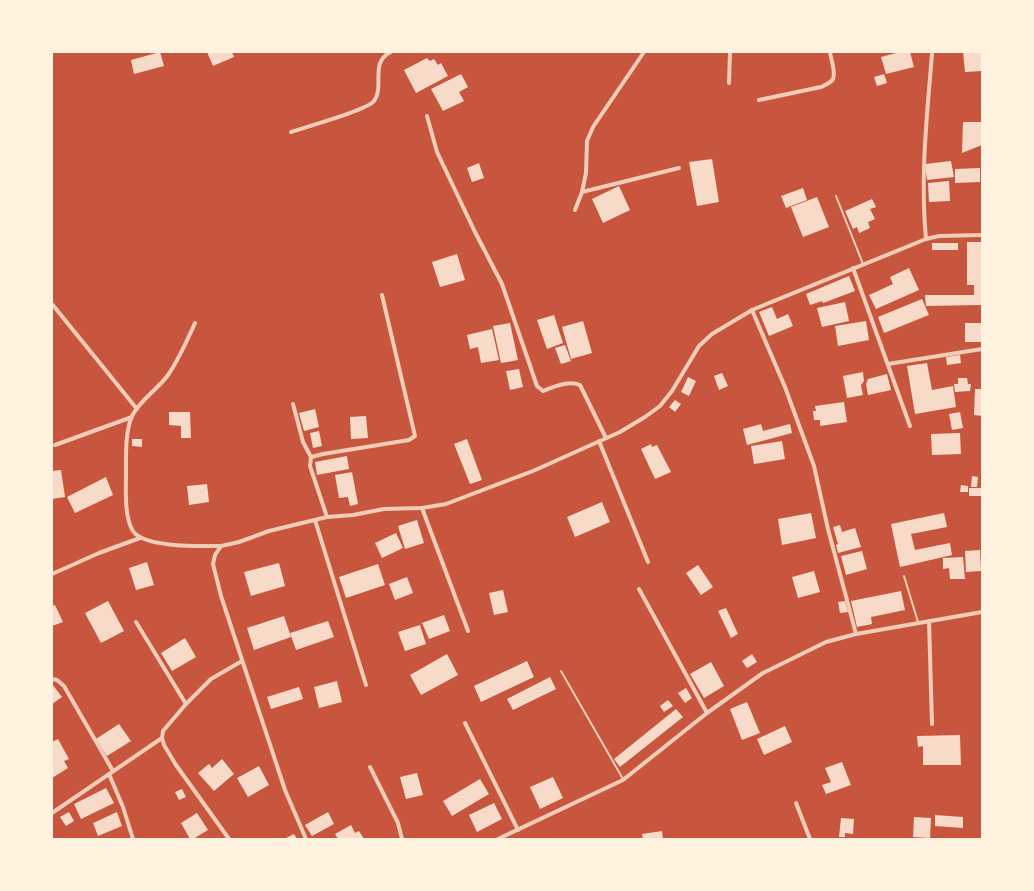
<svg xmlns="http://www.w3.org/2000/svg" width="1034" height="891" viewBox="0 0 1034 891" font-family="'Alegreya Sans',sans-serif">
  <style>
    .building { fill: #f7dbc8 }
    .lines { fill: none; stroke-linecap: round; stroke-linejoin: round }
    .service { stroke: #f1ccb7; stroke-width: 2 }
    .minor { stroke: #f1ccb7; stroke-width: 4 }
  </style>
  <rect width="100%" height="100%" fill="#c8553d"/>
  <g class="building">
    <polygon points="160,52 164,66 134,74 131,60"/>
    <polygon points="207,52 232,52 234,57 213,66"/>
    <polygon points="900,52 910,52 914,67 886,74 881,57"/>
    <polygon points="963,52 982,52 982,71 965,72"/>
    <polygon points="427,58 430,61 434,59 438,65 441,63 448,76 416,93 404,70"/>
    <polygon points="461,74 468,87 459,92 464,101 443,111 431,89"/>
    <polygon points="884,74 887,83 877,86 874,77"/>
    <polygon points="963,122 982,122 982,145 962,153"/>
    <polygon points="712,159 719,202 697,206 689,162"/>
    <polygon points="951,161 954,177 927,180 925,164"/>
    <polygon points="479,163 484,178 472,182 467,168"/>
    <polygon points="980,168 980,182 955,183 955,169"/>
    <polygon points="949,181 950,201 929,202 928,183"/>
    <polygon points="619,186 630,210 603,223 592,199"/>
    <polygon points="803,188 807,200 786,208 781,196"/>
    <polygon points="817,197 829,227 803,237 791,207"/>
    <polygon points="872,199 876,207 870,209 875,219 868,222 870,228 859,233 857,227 853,229 845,211"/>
    <polygon points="967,242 982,242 982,305 926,306 925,295 974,295 974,285 967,285"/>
    <rect x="932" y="243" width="26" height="7"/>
    <polygon points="457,254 465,280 440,287 432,262"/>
    <polygon points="909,268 919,290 876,309 869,295 893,284 890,277"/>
    <polygon points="849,276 855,291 823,303 822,301 810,305 806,294"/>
    <polygon points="922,299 929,315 884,333 878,317"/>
    <polygon points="845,302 849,321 822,327 817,308"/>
    <polygon points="772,307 777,319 788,314 793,326 769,336 759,312"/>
    <polygon points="554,315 563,343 547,349 537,320"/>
    <polygon points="583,321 592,353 571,359 562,327"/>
    <polygon points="866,321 869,340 838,346 835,326"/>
    <polygon points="510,323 518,360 501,363 493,326"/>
    <rect x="965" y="323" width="17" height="19"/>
    <polygon points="492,329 499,360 481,363 478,347 470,349 467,335"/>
    <polygon points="565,345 571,361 561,364 555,348"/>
    <polygon points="960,355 961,363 947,365 946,357"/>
    <polygon points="927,363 932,390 953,386 956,407 915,414 907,366"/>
    <polygon points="519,369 523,387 510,390 506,371"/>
    <polygon points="863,372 864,381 861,385 863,395 847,398 843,376"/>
    <polygon points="722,373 728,386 719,390 714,376"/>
    <polygon points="887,374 891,390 868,395 866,384 868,379"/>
    <polygon points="688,377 696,381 689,396 681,392"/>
    <polygon points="958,378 967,378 968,384 971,384 970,391 955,392 954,384 958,384"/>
    <polygon points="975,389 982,389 982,416 974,415"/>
    <polygon points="675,400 681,404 675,412 669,407"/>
    <polygon points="844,402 847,422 820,426 820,420 814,420 813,411 816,411 815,406"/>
    <polygon points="315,409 319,427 304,431 299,413"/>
    <polygon points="169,412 190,412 191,438 181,438 181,426 169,425"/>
    <polygon points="960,412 963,428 952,430 949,414"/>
    <polygon points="366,416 368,438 351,439 350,417"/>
    <polygon points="761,424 763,431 790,424 792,433 747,445 743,429"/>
    <polygon points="319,431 322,446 313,448 310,433"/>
    <polygon points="960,433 961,454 932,455 931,434"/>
    <polygon points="132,439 142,439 142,447 132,446"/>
    <polygon points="467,439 482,480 470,484 454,444"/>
    <polygon points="782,441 785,459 754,464 751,446"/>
    <polygon points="651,444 652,447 657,445 671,472 655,479 641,449"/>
    <polygon points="347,456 349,469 317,475 315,462"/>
    <polygon points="61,470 65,497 52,499 52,471"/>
    <polygon points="352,472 358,504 350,506 348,497 339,498 335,475"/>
    <polygon points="972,476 978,477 977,487 971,487"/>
    <polygon points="106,477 113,495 75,513 67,497"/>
    <polygon points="207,484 209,502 189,505 187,486"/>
    <polygon points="961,485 968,486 968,492 960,492"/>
    <rect x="969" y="488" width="12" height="8"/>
    <polygon points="602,502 610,522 575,537 567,517"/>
    <polygon points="811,513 816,538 782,545 778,519"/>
    <polygon points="944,513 947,527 911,534 915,550 950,543 952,555 900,567 891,524"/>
    <polygon points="417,520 424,543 405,549 398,526"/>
    <polygon points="840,525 842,532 855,528 861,547 838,553 836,545 838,544 833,527"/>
    <polygon points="396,533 403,548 382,558 375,543"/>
    <polygon points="980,550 981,571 966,572 965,551"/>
    <polygon points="862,551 867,569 846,575 841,556"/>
    <polygon points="963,557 965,579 950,579 949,568 943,569 943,558"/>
    <polygon points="147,562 154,585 136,590 129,568"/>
    <polygon points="279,563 285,586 251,596 244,572"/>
    <polygon points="378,564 385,585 346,598 339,577"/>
    <polygon points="698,565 713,587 701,595 686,573"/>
    <polygon points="814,571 820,592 798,598 792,577"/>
    <polygon points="407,577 413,593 395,600 389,584"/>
    <polygon points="503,590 508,612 494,615 489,593"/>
    <polygon points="901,591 905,610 871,617 872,624 857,627 851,601"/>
    <polygon points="108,601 124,631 101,643 85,613"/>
    <polygon points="845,601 848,612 840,613 838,602"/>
    <polygon points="55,605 63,622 52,626 52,606"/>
    <polygon points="726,608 738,634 731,638 718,611"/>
    <polygon points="444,615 450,631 429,639 422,623"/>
    <polygon points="284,616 291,637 254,650 247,628"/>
    <polygon points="328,621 334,637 296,650 290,633"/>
    <polygon points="420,625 426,644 405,651 398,632"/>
    <polygon points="185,638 196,657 172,671 161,653"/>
    <polygon points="447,654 458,675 421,695 410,675"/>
    <polygon points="752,654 757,662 747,668 742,661"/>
    <polygon points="527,661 534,677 481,702 474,686"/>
    <polygon points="711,662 724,686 704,698 690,674"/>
    <polygon points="550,677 556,689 513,710 507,699"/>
    <polygon points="337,681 342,702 319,708 314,687"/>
    <polygon points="52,684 62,697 52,704"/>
    <polygon points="299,687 303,699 271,709 267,697"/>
    <polygon points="686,688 692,698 685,703 678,693"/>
    <polygon points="668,700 673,706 664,712 660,706"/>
    <polygon points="747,702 760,733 742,740 730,709"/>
    <polygon points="676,709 683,717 620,767 614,759"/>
    <polygon points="119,724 131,741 107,756 96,739"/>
    <polygon points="785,726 792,742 764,755 757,739"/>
    <polygon points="960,735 961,765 923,765 923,746 918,747 917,736"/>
    <polygon points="58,739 69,759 64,761 68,768 52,778 52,742"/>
    <polygon points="222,759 234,774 214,791 198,773 209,764 212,768"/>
    <polygon points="842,762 851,785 826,794 822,785 831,782 825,768"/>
    <polygon points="259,766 269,785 248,797 237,778"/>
    <polygon points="417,773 423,795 406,799 400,777"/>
    <polygon points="553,777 563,798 540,809 530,787"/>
    <polygon points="480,779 489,794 452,816 443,801"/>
    <polygon points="106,788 114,803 81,819 74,804"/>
    <polygon points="182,789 186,797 179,800 175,792"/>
    <polygon points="494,803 502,819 477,832 469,815"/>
    <polygon points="69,812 74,821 66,826 60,817"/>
    <polygon points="117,812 122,826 98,836 93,823"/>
    <polygon points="328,812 334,824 312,836 305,825"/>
    <polygon points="197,813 208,830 193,839 190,839 181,823"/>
    <polygon points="935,815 963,817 963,828 935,826"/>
    <polygon points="914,817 931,818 930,838 913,837"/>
    <polygon points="841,818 854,819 853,834 845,833 845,837 839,837"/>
    <polygon points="351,825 355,833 359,831 364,839 338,839 335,834"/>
    <polygon points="662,831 663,839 643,839 642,834"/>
    <polygon points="294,834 297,839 284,839"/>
  </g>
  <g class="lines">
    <g class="service">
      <polyline points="836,196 863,264"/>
      <polyline points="904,576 918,622"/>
      <polyline points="561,671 623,779"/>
    </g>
    <g class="minor">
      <polyline points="729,83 730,52"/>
      <path d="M759,100L821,87C825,85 831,83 833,79C836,72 831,60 830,52"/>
      <path d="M427,116L437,152L475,232L502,284L537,386L543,391C554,387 569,380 580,385L606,438"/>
      <path d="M291,132C305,127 368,110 374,101C385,87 369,62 391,52"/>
      <polyline points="582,192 679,168"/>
      <polyline points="575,210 582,192 586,173 587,141 593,127 644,52"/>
      <path d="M926,239C920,177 927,116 932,54"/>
      <polyline points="853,268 910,426"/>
      <polyline points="52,304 137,409"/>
      <polyline points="752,310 785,387 814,466 828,529 856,634"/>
      <path d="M195,323C187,341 179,359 168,375C158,389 140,400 132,416C125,432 126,456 126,474C126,489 124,517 133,531C144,548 201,546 221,546"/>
      <polyline points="888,364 982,349"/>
      <polyline points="293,404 303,442 311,457"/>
      <polyline points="599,441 648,562"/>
      <polyline points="55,445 132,417"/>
      <polyline points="422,508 468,631"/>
      <polyline points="327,517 310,466 311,457 323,454 409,440 415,436 382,295"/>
      <polyline points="315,520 366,685"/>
      <polyline points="52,574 99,553 140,538"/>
      <polyline points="639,589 707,713"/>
      <polyline points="929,621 932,724"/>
      <polyline points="136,622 186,704"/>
      <polyline points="52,679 57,680 64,686 113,771"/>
      <polyline points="465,723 518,830"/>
      <polyline points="370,767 398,823 402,839"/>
      <polyline points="109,774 123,807 133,839"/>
      <polyline points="796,803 810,839"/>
      <polyline points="52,813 162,738"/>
      <polyline points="229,839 176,765 164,745 162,738 163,731 186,704 211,679 242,661"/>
      <polyline points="306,839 285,790 221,596 213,564 215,555 221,546 239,542 269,531 327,517 353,515 384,509 422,508 446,504 533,471 620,432 645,417 660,406 672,391 699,346 712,334 752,310 926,239 939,236 982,235"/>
      <polyline points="498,839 623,780 707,713 763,673 826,642 856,634 982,612"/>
    </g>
  </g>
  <rect width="1034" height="891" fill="none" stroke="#fff3e0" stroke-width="106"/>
</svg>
